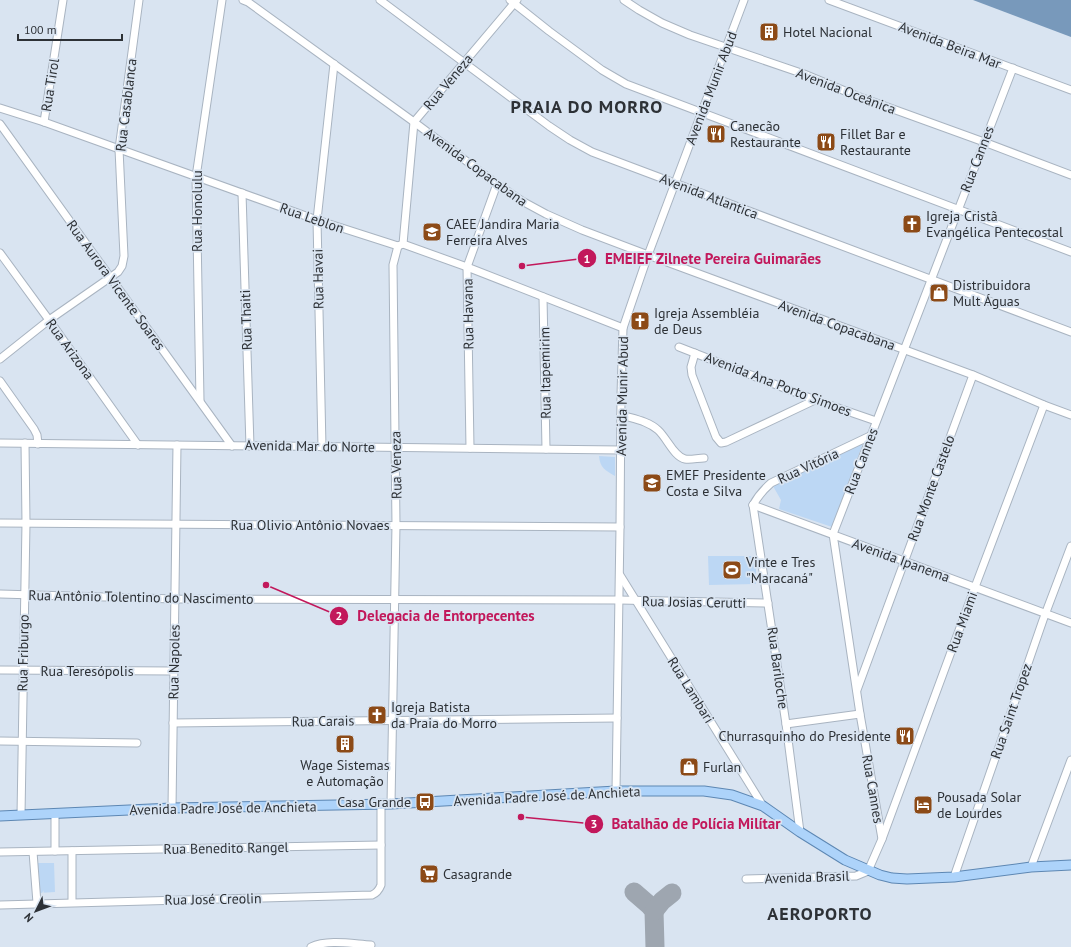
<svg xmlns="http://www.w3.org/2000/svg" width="1071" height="947" viewBox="0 0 1071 947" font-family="'PT Sans',sans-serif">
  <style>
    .green { fill: #bcd7f4 }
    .water { fill: #7899bb }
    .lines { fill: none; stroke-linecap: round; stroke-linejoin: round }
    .taxiway { stroke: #9ea6b0; stroke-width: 19 }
    .minor-casing { stroke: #a9b4c1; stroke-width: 9 }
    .major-casing { stroke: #5d87b3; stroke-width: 11 }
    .minor { stroke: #fff; stroke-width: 7 }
    .major { stroke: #add3fa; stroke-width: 9 }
    .labels { text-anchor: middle; stroke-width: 3.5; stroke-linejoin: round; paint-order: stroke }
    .poi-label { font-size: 14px; fill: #2d3136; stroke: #d9e4f1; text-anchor: start }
    .street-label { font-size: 14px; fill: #2d3136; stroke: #d9e4f1 }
    .district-label { font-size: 18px; font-weight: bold; letter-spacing: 1px; fill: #2d3136; stroke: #d9e4f1 }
    .leader { fill: none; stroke: #c2185b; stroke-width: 1.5 }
    .callout-dot { fill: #c2185b; stroke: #d9e4f1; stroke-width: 1.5 }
    .mark-label { font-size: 12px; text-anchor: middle; font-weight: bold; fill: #fff }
    .callout-label { font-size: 15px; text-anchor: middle; font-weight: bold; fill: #c2185b; stroke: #d9e4f1; stroke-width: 3.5; stroke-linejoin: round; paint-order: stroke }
  </style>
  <rect width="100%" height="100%" fill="#d9e4f1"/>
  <g class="green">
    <polygon points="863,443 832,527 779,509 781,500 773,486"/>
    <path d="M599,456L615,457V476C605,470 600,468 599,456Z"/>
    <polygon points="708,556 756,556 756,584 709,585"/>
    <polygon points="38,863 54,863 55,892 39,893"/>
  </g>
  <polygon class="water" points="973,0 1071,0 1071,37"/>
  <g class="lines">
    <g class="taxiway">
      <polyline points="634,892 649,905 654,911 655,947"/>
      <polyline points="654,911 662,901 672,893"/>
    </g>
    <g class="minor-casing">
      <g id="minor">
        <polyline points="243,0 248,2 414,122 497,184 522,201 546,214 582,230 656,258 973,375 1044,405 1071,415"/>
        <polyline points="380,0 549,126 570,140 592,152 1071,332"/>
        <polyline points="510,0 549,31 602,70 626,84 1071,252"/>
        <polyline points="624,0 639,10 662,23 690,35 804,74 857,96 984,142 1071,175"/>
        <polyline points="829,0 1071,90"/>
        <polyline points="0,108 44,122 317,220 398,246 403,244 467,267 623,328"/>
        <polyline points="44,122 63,0"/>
        <polyline points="0,124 110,277 232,446"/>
        <polyline points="242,193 250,446"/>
        <polyline points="403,244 414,122 517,0"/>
        <polyline points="0,253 49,320 138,445"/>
        <polyline points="543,297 546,449"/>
        <polyline points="679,347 815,400 876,421"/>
        <polyline points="695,353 691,367 692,375 716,437 721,443 726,442 815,400"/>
        <polyline points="0,359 49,320 118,272 122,266 124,256 119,149 139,0"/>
        <polyline points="0,381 34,429 37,435 38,444"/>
        <polyline points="200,400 196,177 222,0"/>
        <path d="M621,415C634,419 648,421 658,430C667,438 674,457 685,459C691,460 698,458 704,458"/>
        <polyline points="0,443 621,450"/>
        <polyline points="322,447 317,220 334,64"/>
        <polyline points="470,448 467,267 497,184"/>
        <polyline points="753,505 1071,623"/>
        <polyline points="753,505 786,724 800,832"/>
        <path d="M753,505C758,496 763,490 771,483L870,436"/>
        <polyline points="0,523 620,527"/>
        <polyline points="620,575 763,806"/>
        <polyline points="0,594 175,599 619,600 768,603"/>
        <polyline points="0,670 174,671"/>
        <polyline points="857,690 973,375"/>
        <polyline points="173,723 617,718"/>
        <polyline points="786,724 860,714"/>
        <polyline points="0,741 137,743"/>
        <polyline points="616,791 620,527 621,395 623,328 648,255 724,53 744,0"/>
        <polyline points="391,804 396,525 393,265 398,246"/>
        <polyline points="172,808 177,445"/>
        <polyline points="55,814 55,851"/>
        <polyline points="21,815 26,523 25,443"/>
        <polyline points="882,839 975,587 1044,405"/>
        <polyline points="72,851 72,902"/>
        <polyline points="0,852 381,845"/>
        <polyline points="33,852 37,903"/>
        <polyline points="1031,867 1071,760"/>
        <polyline points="954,877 1043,620 1071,546"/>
        <polyline points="746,879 856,876 868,871 882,839 860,714 833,534 1013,68"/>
        <path d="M0,905L372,895C377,893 379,890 381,885V805"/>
        <path d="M311,947C328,939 353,944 371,945"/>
      </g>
    </g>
    <g class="major-casing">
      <polyline id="major" points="0,816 172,808 391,804 616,791 704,791 732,795 763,806 800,832 845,860 880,875 892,878 907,879 954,877 1031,867 1071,865"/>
    </g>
    <use href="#minor" class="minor"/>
    <use href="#major" class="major"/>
  </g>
  <defs>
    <g id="building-square" transform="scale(1)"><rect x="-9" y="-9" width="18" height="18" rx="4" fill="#8c4a17" stroke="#d9e4f1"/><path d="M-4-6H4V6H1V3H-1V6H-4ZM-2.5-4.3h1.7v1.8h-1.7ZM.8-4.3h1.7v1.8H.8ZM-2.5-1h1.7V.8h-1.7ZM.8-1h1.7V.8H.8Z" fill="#fff"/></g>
    <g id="restaurant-square" transform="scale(1)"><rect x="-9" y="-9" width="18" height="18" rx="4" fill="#8c4a17" stroke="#d9e4f1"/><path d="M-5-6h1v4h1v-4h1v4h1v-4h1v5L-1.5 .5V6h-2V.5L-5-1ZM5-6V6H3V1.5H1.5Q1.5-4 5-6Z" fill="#fff"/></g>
    <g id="church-square" transform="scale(1)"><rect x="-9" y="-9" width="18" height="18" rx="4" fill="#8c4a17" stroke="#d9e4f1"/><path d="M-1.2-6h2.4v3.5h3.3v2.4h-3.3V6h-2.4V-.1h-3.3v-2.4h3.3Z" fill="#fff"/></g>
    <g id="school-square" transform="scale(1)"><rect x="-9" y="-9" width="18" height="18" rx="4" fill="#8c4a17" stroke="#d9e4f1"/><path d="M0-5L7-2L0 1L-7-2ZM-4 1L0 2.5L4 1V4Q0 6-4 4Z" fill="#fff"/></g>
    <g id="shop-square" transform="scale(1)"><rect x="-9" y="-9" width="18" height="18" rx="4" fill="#8c4a17" stroke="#d9e4f1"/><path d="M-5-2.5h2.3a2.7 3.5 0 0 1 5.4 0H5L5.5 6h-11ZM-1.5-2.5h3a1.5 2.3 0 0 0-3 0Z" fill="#fff"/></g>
    <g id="stadium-square" transform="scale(1)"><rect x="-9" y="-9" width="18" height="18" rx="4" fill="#8c4a17" stroke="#d9e4f1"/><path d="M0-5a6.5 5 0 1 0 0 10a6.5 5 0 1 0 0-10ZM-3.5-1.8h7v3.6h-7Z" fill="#fff"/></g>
    <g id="bus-square" transform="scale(1)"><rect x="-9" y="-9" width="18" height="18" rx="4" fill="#8c4a17" stroke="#d9e4f1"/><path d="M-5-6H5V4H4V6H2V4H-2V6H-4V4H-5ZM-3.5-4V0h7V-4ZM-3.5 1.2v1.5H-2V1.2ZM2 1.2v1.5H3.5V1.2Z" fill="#fff"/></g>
    <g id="hotel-square" transform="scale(1)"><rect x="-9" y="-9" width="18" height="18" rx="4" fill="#8c4a17" stroke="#d9e4f1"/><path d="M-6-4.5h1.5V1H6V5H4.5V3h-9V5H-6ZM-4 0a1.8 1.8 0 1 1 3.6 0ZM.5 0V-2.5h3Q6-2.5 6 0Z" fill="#fff"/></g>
    <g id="supermarket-square" transform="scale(1)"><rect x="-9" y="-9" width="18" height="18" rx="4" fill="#8c4a17" stroke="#d9e4f1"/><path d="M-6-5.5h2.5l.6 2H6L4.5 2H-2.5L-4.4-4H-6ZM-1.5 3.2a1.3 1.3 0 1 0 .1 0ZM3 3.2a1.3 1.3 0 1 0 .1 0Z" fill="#fff"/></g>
  </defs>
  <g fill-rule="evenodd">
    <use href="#building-square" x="769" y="32"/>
    <use href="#restaurant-square" x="716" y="134"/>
    <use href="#restaurant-square" x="826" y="142"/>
    <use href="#church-square" x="912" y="224"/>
    <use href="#school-square" x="432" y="232"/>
    <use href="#shop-square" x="939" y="293"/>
    <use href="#church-square" x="640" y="321"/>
    <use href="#school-square" x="652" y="483"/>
    <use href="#stadium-square" x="732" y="570"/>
    <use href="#church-square" x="377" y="715"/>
    <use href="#restaurant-square" x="905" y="736"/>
    <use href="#building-square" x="345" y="744"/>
    <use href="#shop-square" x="689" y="767"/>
    <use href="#bus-square" x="425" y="802"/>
    <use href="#hotel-square" x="923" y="805"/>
    <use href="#supermarket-square" x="429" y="874"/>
  </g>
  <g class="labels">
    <g class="poi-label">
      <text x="783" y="37">Hotel Nacional</text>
      <text x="730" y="131">Canecão<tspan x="730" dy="16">Restaurante</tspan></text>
      <text x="840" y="139">Fillet Bar e<tspan x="840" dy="16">Restaurante</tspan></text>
      <text x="926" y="221">Igreja Cristã<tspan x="926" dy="16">Evangélica Pentecostal</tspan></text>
      <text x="446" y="229">CAEE Jandira Maria<tspan x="446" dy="16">Ferreira Alves</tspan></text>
      <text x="953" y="290">Distribuidora<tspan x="953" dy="16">Mult Águas</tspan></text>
      <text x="654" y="318">Igreja Assembléia<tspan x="654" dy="16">de Deus</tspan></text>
      <text x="666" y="480">EMEF Presidente<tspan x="666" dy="16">Costa e Silva</tspan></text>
      <text x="746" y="567">Vinte e Tres<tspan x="746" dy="16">"Maracaná"</tspan></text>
      <text x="391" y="712">Igreja Batista<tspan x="391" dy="16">da Praia do Morro</tspan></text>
      <text x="891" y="741" text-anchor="end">Churrasquinho do Presidente</text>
      <text x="345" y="770" text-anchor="middle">Wage Sistemas<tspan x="345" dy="16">e Automação</tspan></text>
      <text x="703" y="772">Furlan</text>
      <text x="937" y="802">Pousada Solar<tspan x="937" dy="16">de Lourdes</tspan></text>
      <text x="411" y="807" text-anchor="end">Casa Grande</text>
      <text x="443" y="879">Casagrande</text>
    </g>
    <g class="street-label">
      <text transform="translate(950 45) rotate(21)" y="5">Avenida Beira Mar</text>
      <text transform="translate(448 82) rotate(-50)" y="5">Rua Veneza</text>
      <text transform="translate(50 85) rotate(-81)" y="5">Rua Tirol</text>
      <text transform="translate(711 88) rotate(-69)" y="5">Avenida Munir Abud</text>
      <text transform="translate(846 91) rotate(21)" y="5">Avenida Oceânica</text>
      <text transform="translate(126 105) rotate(-83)" y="5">Rua Casablanca</text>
      <text transform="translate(977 159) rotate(-69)" y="5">Rua Cannes</text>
      <text transform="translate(476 167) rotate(36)" y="5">Avenida Copacabana</text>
      <text transform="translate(709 196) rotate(21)" y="5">Avenida Atlantica</text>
      <text transform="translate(197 211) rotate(-90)" y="5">Rua Honolulu</text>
      <text transform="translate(312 218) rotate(19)" y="5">Rua Leblon</text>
      <text transform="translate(318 279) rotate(-91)" y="5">Rua Havai</text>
      <text transform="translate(116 285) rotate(54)" y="5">Rua Aurora Vicente Soares</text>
      <text transform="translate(468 314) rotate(-91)" y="5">Rua Havana</text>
      <text transform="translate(246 320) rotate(-92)" y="5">Rua Thaiti</text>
      <text transform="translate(837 325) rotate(20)" y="5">Avenida Copacabana</text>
      <text transform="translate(70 349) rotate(54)" y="5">Rua Arizona</text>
      <text transform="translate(545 373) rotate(-91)" y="5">Rua Itapemirim</text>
      <text transform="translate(778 384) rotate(21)" y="5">Avenida Ana Porto Simoes</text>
      <text transform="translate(622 396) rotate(-89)" y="5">Avenida Munir Abud</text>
      <text transform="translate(310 446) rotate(1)" y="5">Avenida Mar do Norte</text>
      <text transform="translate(861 461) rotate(-69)" y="5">Rua Cannes</text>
      <text transform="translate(396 465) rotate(-91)" y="5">Rua Veneza</text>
      <text transform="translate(808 466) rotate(-25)" y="5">Rua Vitória</text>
      <text transform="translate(931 488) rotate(-70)" y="5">Rua Monte Castelo</text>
      <text x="310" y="530">Rua Olivio Antônio Novaes</text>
      <text transform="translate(901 560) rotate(20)" y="5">Avenida Ipanema</text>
      <text transform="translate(141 597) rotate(1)" y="5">Rua Antônio Tolentino do Nascimento</text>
      <text transform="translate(694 602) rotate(1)" y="5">Rua Josias Cerutti</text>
      <text transform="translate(962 622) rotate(-70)" y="5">Rua Miami</text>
      <text transform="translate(23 653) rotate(-89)" y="5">Rua Friburgo</text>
      <text transform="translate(174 662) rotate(-89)" y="5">Rua Napoles</text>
      <text transform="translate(778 668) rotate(82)" y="5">Rua Bariloche</text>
      <text x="87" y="676">Rua Teresópolis</text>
      <text transform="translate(691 690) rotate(58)" y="5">Rua Lambari</text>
      <text transform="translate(1011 711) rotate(-71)" y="5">Rua Saint Tropez</text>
      <text transform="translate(323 721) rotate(-1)" y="5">Rua Carais</text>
      <text transform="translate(873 789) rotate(80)" y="5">Rua Cannes</text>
      <text transform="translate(547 796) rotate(-3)" y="5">Avenida Padre José de Anchieta</text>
      <text transform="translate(223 808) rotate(-1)" y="5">Avenida Padre José de Anchieta</text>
      <text transform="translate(226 848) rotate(-1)" y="5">Rua Benedito Rangel</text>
      <text transform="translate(807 877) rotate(-2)" y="5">Avenida Brasil</text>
      <text transform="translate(213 899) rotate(-1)" y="5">Rua José Creolin</text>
    </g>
    <g class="district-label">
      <text x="587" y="113">PRAIA DO MORRO</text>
      <text x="820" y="920">AEROPORTO</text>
    </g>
  </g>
  <path class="leader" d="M522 266L587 258M266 585L339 616M521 817L594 824"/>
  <g class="callout-dot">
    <circle cx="522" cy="266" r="4"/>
    <circle cx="266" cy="585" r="4"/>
    <circle cx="521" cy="817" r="4"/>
    <circle cx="587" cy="258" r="10"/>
    <circle cx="339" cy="616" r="10"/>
    <circle cx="594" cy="824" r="10"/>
  </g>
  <g class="mark-label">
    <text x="587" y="263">1</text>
    <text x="339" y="620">2</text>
    <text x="594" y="828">3</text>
  </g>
  <g class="callout-label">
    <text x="713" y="264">EMEIEF Zilnete Pereira Guimarães</text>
    <text x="446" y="621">Delegacia de Entorpecentes</text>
    <text x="696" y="829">Batalhão de Polícia Milítar</text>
  </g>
  <g transform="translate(36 911) rotate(228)" stroke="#d9e4f1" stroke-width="3" paint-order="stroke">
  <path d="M0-3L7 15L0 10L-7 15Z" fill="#2d3136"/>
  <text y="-6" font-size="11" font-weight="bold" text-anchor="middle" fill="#2d3136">N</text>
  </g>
  <path d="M18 34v6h104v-6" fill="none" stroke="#2d3136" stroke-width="2"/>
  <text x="24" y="34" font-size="12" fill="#2d3136" stroke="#d9e4f1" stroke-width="3" paint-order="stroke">100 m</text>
</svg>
